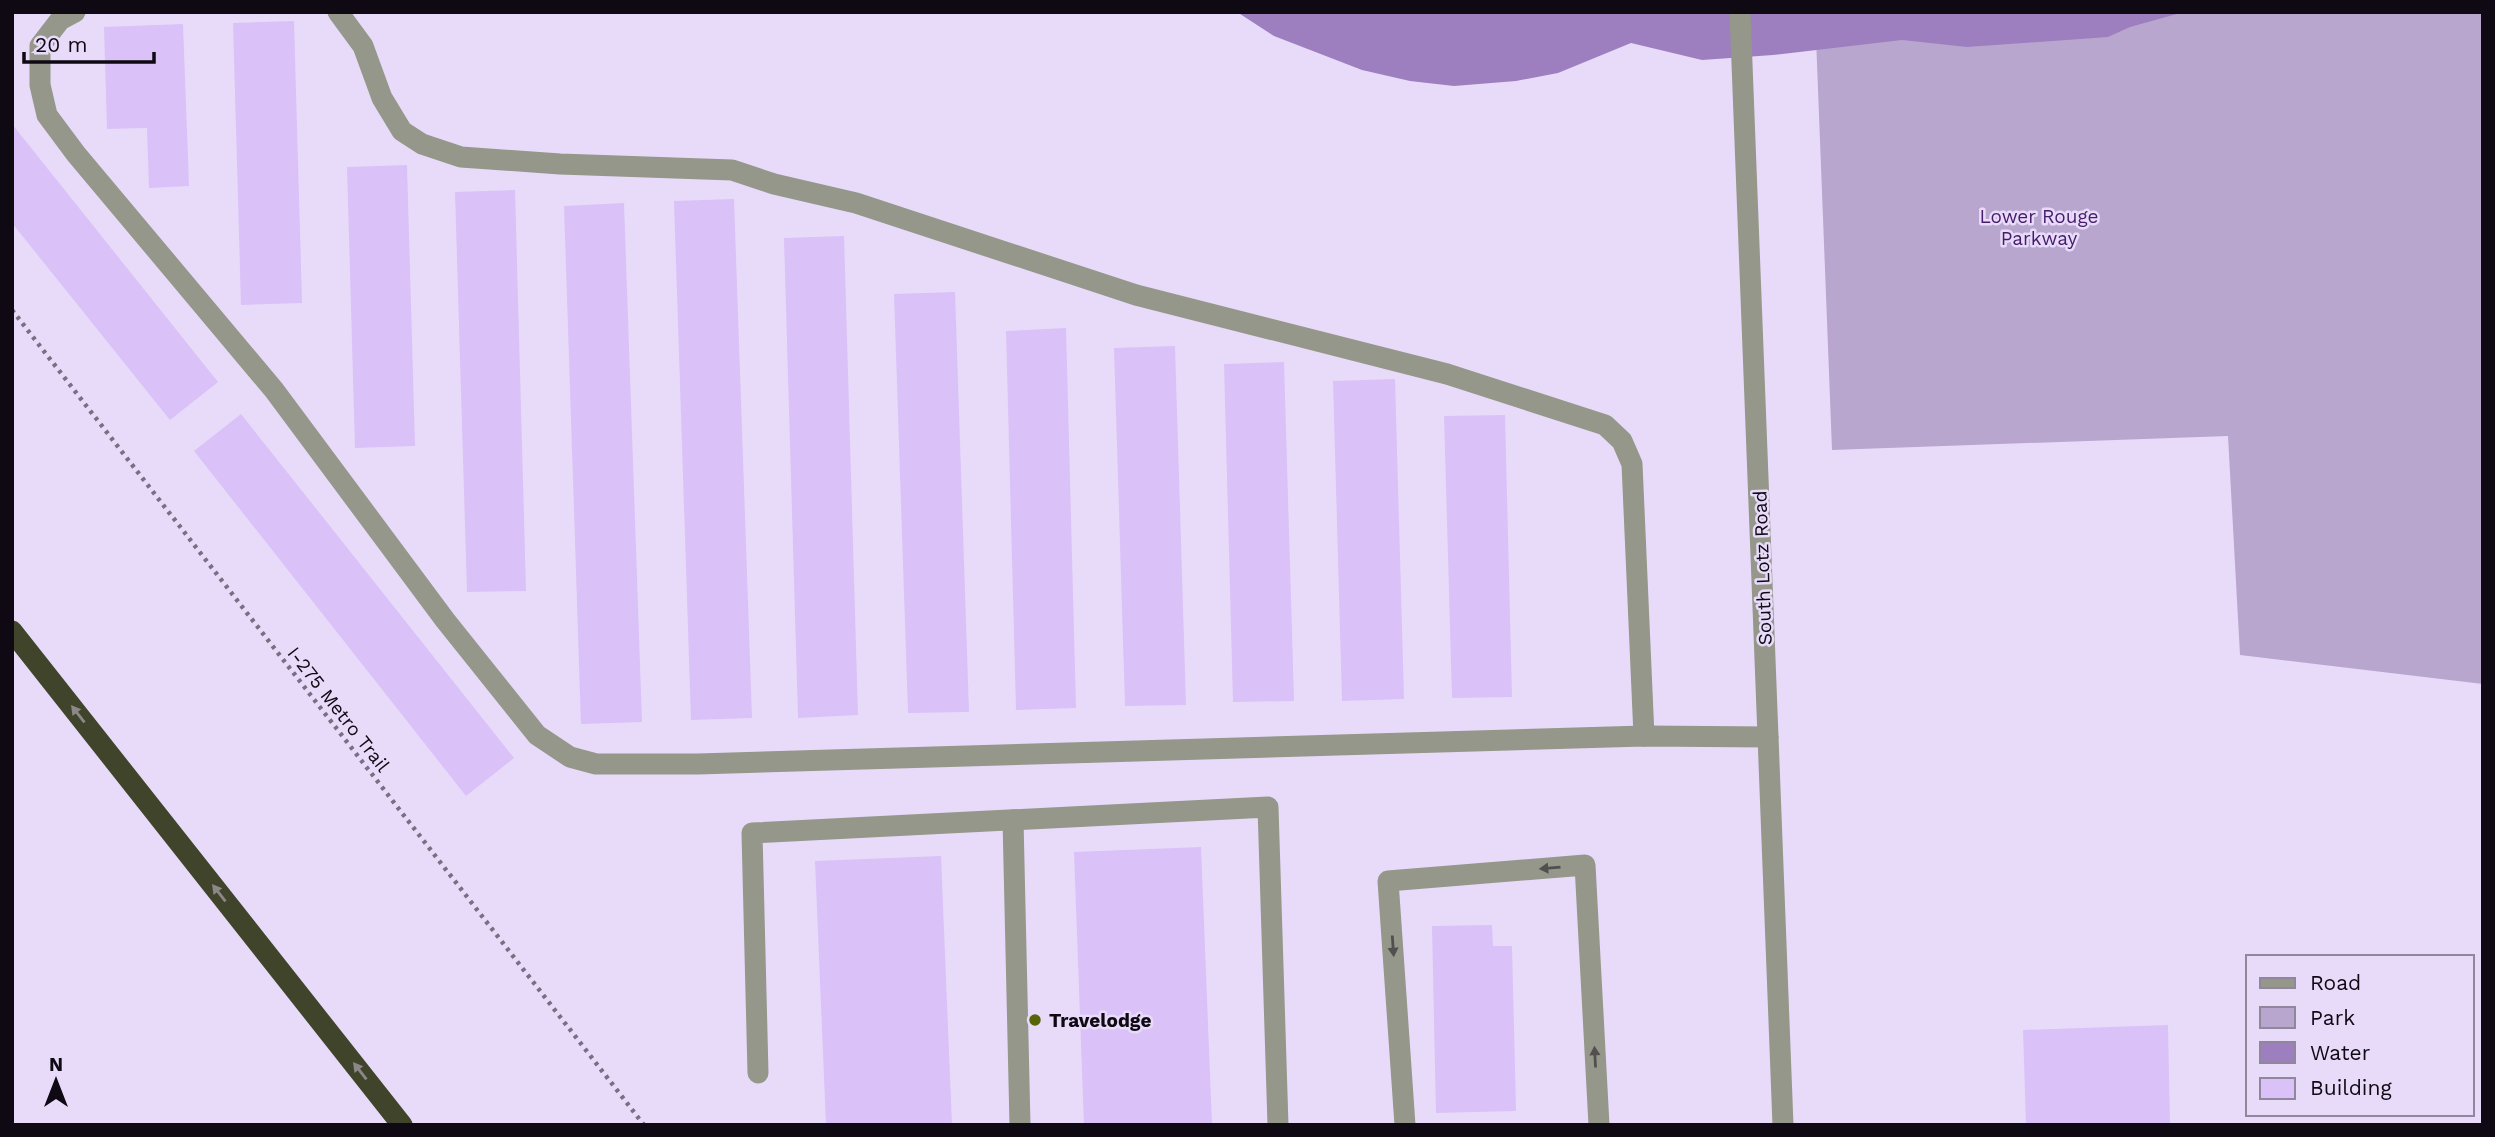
<svg xmlns="http://www.w3.org/2000/svg" width="2495" height="1137" viewBox="0 0 2495 1137" font-family="'Work Sans',sans-serif">
  <style>
    .green { fill: #b8a6ce }
    .water { fill: #9d7fbf }
    .building { fill: #dac1f8 }
    .lines { fill: none; stroke-linecap: round; stroke-linejoin: round }
    .path { stroke: #786f83; stroke-width: 4.5; stroke-dasharray: 3.5 5; stroke-linecap: butt }
    .minor { stroke: #94978a; stroke-width: 21 }
    .highway { stroke: #3f442a; stroke-width: 21 }
    .oneway { fill: #8b8887 }
    .oneway2 { fill: #51504e }
    .poi-dot { fill: #576508; stroke: #e8dbf9; stroke-width: 2.5 }
    .labels { text-anchor: middle; stroke-width: 5; stroke-linejoin: round; paint-order: stroke }
    .park-label { font-size: 19px; fill: #461c6a; stroke: #e8dbf9 }
    .street-label { font-size: 19px; fill: #0e0913; stroke: #e8dbf9 }
    .poi-label { font-size: 19px; font-weight: bold; fill: #0e0913; stroke: #e8dbf9; text-anchor: start }
  </style>
  <rect width="100%" height="100%" fill="#e8dbf9"/>
  <polygon class="green" points="1815,12 2483,12 2483,684 2240,655 2228,436 1832,450"/>
  <polygon class="water" points="1237,12 1358,13 2184,12 2130,27 2108,37 1967,47 1902,40 1773,55 1702,60 1631,43 1558,73 1516,81 1454,86 1410,81 1362,70 1274,36"/>
  <g class="building">
    <polygon points="294,21 302,303 241,305 233,23"/>
    <polygon points="183,24 189,186 149,188 147,128 107,129 104,27"/>
    <polygon points="12,124 218,382 170,420 12,223"/>
    <polygon points="407,165 415,446 355,448 347,167"/>
    <polygon points="515,190 526,591 467,592 455,192"/>
    <polygon points="734,199 752,718 691,720 674,201"/>
    <polygon points="624,203 642,722 581,724 564,206"/>
    <polygon points="844,236 858,715 798,718 784,238"/>
    <polygon points="955,292 969,712 908,713 894,294"/>
    <polygon points="1066,328 1076,708 1016,710 1006,331"/>
    <polygon points="1175,346 1186,705 1125,706 1114,348"/>
    <polygon points="1284,362 1294,701 1233,702 1224,364"/>
    <polygon points="1395,379 1404,699 1342,701 1333,381"/>
    <polygon points="241,414 514,758 466,796 194,451"/>
    <polygon points="1505,415 1512,697 1452,698 1444,416"/>
    <polygon points="1201,847 1212,1125 1084,1125 1074,852"/>
    <polygon points="941,856 952,1125 826,1125 815,861"/>
    <polygon points="1492,925 1493,946 1512,946 1516,1111 1436,1113 1432,926"/>
    <polygon points="2168,1025 2170,1125 2026,1125 2023,1030"/>
  </g>
  <g class="lines">
    <polyline class="path" points="12,310 644,1125"/>
    <g class="minor">
      <polyline points="75,12 60,20 40,46 40,85 47,115 76,154 274,390 445,620 537,735 570,757 596,764 698,764 1644,736 1768,737"/>
      <polyline points="338,12 363,46 382,98 402,131 422,144 461,157 560,164 732,170 774,184 856,203 1136,295 1447,374 1605,425 1622,441 1632,464 1644,736"/>
      <polyline points="1740,12 1783,1125"/>
      <polyline points="1013,820 1020,1125"/>
      <polyline points="758,1073 752,833 1268,807 1278,1125"/>
      <polyline points="1405,1125 1388,881 1585,865 1599,1125"/>
    </g>
    <polyline class="highway" points="12,631 402,1125"/>
  </g>
  <defs><path id="oneway-solid" d="M-6-.8H1V-3.2L6.5 0L1 3.2V.8H-6Z" transform="scale(1.75)"/></defs>
  <g class="oneway">
    <use href="#oneway-solid" transform="translate(78 714) rotate(-128)"/>
    <use href="#oneway-solid" transform="translate(219 893) rotate(-128)"/>
    <use href="#oneway-solid" transform="translate(360 1071) rotate(-128)"/>
  </g>
  <g class="oneway2">
    <use href="#oneway-solid" transform="translate(1550 868) rotate(175)"/>
    <use href="#oneway-solid" transform="translate(1393 946) rotate(86)"/>
    <use href="#oneway-solid" transform="translate(1595 1057) rotate(-93)"/>
  </g>
  <circle class="poi-dot" cx="1035" cy="1020" r="7"/>
  <g class="labels">
    <g class="park-label">
      <text x="2039" y="223">Lower Rouge<tspan x="2039" dy="22">Parkway</tspan></text>
    </g>
    <g class="street-label">
      <text transform="translate(1762 568) rotate(-92)" y="7">South Lotz Road</text>
      <text transform="translate(339 709) rotate(52)" y="7">I-275 Metro Trail</text>
    </g>
    <g class="poi-label">
      <text x="1049" y="1027">Travelodge</text>
    </g>
  </g>
  <rect width="2495" height="1137" fill="none" stroke="#0e0913" stroke-width="28"/>
  <rect x="2246" y="955" width="228" height="161" fill="#e8dbf9" stroke="#91879d" stroke-width="2"/>
  <rect x="2260" y="978" width="35" height="10" fill="#94978a" stroke="#91879d" stroke-width="2"/>
  <text x="2310" y="990" font-size="21" fill="#0e0913">Road</text>
  <rect x="2260" y="1007" width="35" height="21" fill="#b8a6ce" stroke="#91879d" stroke-width="2"/>
  <text x="2310" y="1025" font-size="21" fill="#0e0913">Park</text>
  <rect x="2260" y="1042" width="35" height="21" fill="#9d7fbf" stroke="#91879d" stroke-width="2"/>
  <text x="2310" y="1060" font-size="21" fill="#0e0913">Water</text>
  <rect x="2260" y="1078" width="35" height="21" fill="#dac1f8" stroke="#91879d" stroke-width="2"/>
  <text x="2310" y="1095" font-size="21" fill="#0e0913">Building</text>
  <g transform="translate(56 1081)" stroke="#e8dbf9" stroke-width="5" paint-order="stroke">
  <path d="M0-5L12 26L0 18L-12 26Z" fill="#0e0913"/>
  <text y="-10" font-size="19" font-weight="bold" text-anchor="middle" fill="#0e0913">N</text>
  </g>
  <path d="M24 52v10h130v-10" fill="none" stroke="#0e0913" stroke-width="3.5"/>
  <text x="35" y="52" font-size="21" fill="#0e0913" stroke="#e8dbf9" stroke-width="5" paint-order="stroke">20 m</text>
</svg>
